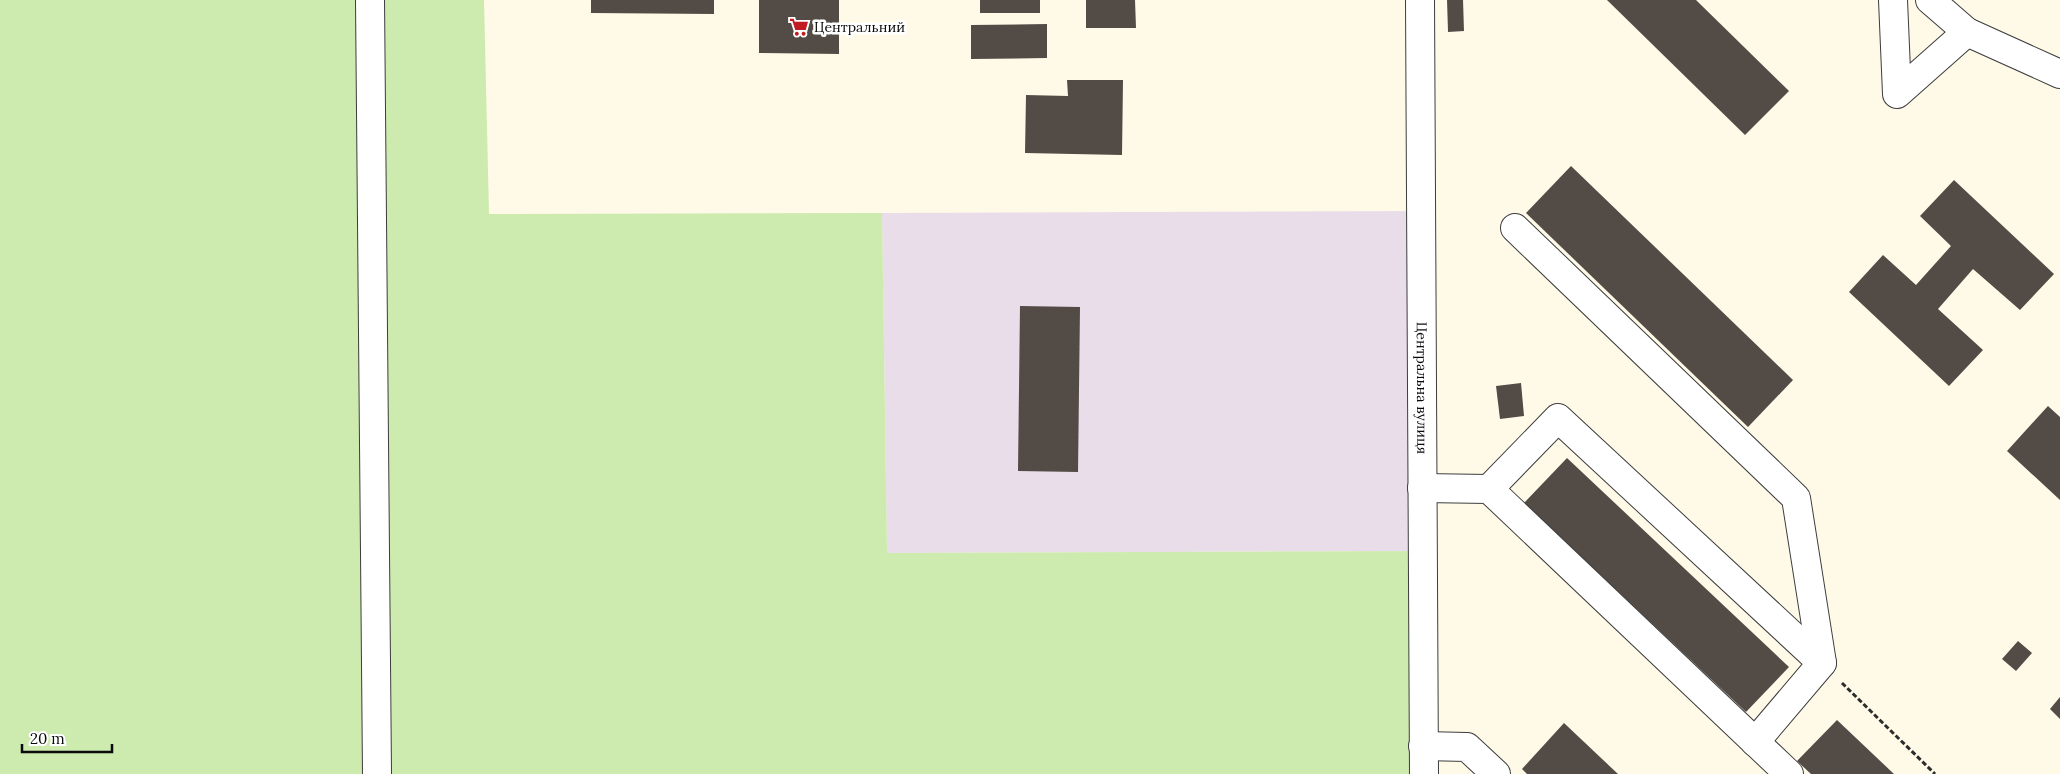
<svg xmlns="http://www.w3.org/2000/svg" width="2060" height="774" viewBox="0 0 2060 774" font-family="Lora,serif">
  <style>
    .industrial { fill: #e9ddea }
    .green { fill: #cdeaaf }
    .building { fill: #534b46 }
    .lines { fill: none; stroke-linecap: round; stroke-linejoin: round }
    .minor-casing { stroke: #3d3d3d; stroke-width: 30 }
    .path { stroke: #2c2c2c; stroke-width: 3; stroke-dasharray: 5 2.5; stroke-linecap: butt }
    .minor { stroke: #fff; stroke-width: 28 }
    .labels { text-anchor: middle; stroke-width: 5; stroke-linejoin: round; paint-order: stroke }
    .poi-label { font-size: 14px; fill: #0a0a0a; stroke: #fff; text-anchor: start }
    .street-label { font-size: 14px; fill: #0a0a0a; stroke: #fff }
  </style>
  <rect width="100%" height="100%" fill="#fffae7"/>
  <polygon class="industrial" points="1421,211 1423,551 887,553 882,213"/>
  <polygon class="green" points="0,0 484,0 489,214 882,213 887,553 1423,551 1424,774 0,774"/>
  <g class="building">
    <polygon points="591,0 714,0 714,14 591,13"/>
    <polygon points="759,0 839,0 839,54 759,53"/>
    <rect x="980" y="0" width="60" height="13"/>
    <polygon points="1086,0 1135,0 1136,28 1086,28"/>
    <polygon points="1447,0 1463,0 1464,31 1448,32"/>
    <polygon points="1607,0 1696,0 1789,91 1745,135"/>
    <polygon points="1047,24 1047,58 971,59 971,25"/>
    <polygon points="1067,80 1123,80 1122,155 1025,153 1026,95 1068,96"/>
    <polygon points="1571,166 1793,380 1748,427 1526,213"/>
    <polygon points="1954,180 2054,274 2020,310 1973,269 1938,309 1983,350 1949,386 1849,292 1883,255 1916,285 1951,246 1920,216"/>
    <polygon points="1020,306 1080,307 1078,472 1018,471"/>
    <polygon points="1521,383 1524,416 1500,419 1496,386"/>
    <polygon points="2048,406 2060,417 2060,500 2007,451"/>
    <polygon points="1567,458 1789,667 1746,712 1524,503"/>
    <polygon points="2018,641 2032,653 2016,671 2002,659"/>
    <polygon points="2060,697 2060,719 2050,709"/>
    <polygon points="1837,720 1894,774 1811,774 1797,761"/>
    <polygon points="1564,723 1618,774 1527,774 1522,769"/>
  </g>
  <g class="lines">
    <g class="minor-casing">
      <g id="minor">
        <polyline points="370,0 377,774"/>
        <path id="s1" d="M1420,0L1424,774"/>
        <polyline points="1893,0 1897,94 1967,32"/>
        <polyline points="1930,0 1967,32 2060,74"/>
        <polyline points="1515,228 1796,498 1822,663"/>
        <polyline points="1422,488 1489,489 1789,774"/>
        <polyline points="1489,489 1558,418 1822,663 1755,742"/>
        <polyline points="1423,746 1467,747 1496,774"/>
      </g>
    </g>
    <polyline class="path" points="1842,683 1935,774"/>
    <use href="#minor" class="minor"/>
  </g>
  <defs>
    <g id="supermarket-bare" transform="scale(1.5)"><path d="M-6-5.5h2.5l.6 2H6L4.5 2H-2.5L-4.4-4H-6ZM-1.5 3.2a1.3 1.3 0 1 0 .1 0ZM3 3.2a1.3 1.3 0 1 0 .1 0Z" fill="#c01c22" stroke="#fff" stroke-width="2.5" paint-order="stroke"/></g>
  </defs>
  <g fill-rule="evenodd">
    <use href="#supermarket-bare" x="799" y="27"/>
  </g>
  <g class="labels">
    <g class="poi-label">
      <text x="814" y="32">Центральний</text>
    </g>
    <g class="street-label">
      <text dy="5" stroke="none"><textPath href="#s1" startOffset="388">Центральна вулиця</textPath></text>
    </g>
  </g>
  <path d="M22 744v8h90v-8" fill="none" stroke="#0a0a0a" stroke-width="2.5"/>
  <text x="30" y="744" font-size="15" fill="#0a0a0a" stroke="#ffffff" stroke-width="4" paint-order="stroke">20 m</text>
</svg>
